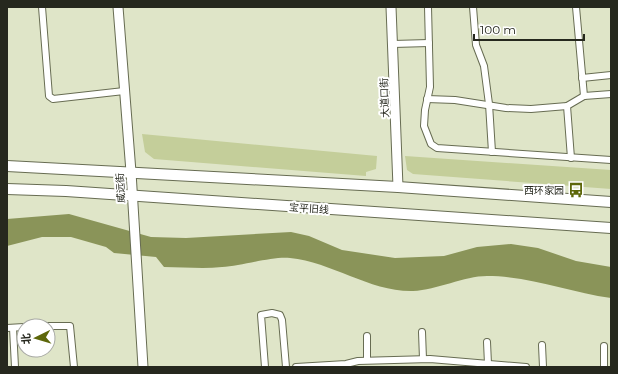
<svg xmlns="http://www.w3.org/2000/svg" width="618" height="374" viewBox="0 0 618 374" font-family="Montserrat,'Noto Sans SC',sans-serif">
  <style>
    .green { fill: #c4ce9a }
    .water { fill: #8a9459 }
    .lines { fill: none; stroke-linecap: round; stroke-linejoin: round }
    .street-casing { stroke: #676c52; stroke-width: 8 }
    .secondary-casing { stroke: #676c52; stroke-width: 11 }
    .primary-casing { stroke: #676c52; stroke-width: 12 }
    .street { stroke: #fff; stroke-width: 6 }
    .secondary { stroke: #fff; stroke-width: 9 }
    .primary { stroke: #fff; stroke-width: 10 }
    .labels { text-anchor: middle; stroke-width: 4; stroke-linejoin: round; paint-order: stroke }
    .street-label { font-size: 10px; fill: #26281e; stroke: #fff }
    .poi-label { font-size: 10px; fill: #26281e; stroke: #fff; text-anchor: end }
  </style>
  <rect width="100%" height="100%" fill="#dfe5c8"/>
  <g class="green">
    <polygon points="142,134 377,156 376,169 366,172 366,176 154,159 145,152"/>
    <polygon points="405,156 611,170 611,189 413,174 407,170"/>
  </g>
  <path class="water" d="M69,214L151,237L186,238L291,232L309,236L342,250L395,258L444,256L477,247L511,244L538,248L576,261L611,267V298C569,292 530,276 487,276C464,276 437,290 413,291C370,292 332,262 290,258C273,256 241,266 222,267C203,269 183,267 164,267L156,257L114,253L106,247L71,237H42L7,246V219Z"/>
  <g class="lines">
    <g class="street-casing">
      <g id="street">
        <polyline points="42,7 49,96 53,99 124,91"/>
        <polyline points="428,7 430,87 425,110 424,126 431,144 437,148 611,160"/>
        <polyline points="473,7 476,45 484,66 489,104 492,152"/>
        <polyline points="576,7 584,96"/>
        <polyline points="393,44 429,43"/>
        <polyline points="582,78 611,75"/>
        <polyline points="427,99 455,100 506,108 531,109 567,106 584,96 611,94"/>
        <polyline points="567,106 571,158"/>
        <polyline points="39,326 70,326 74,367"/>
        <polyline points="7,328 24,327"/>
        <polyline points="13,328 15,367"/>
        <polyline points="422,332 423,359"/>
        <polyline points="367,336 367,360"/>
        <polyline points="487,342 488,364"/>
        <polyline points="542,345 543,367"/>
        <polyline points="265,367 261,315 272,313 280,315 282,320 286,367"/>
        <polyline points="296,367 346,364 358,361 430,359 526,367"/>
        <polyline points="604,367 604,346"/>
      </g>
    </g>
    <g class="secondary-casing">
      <g id="secondary">
        <polyline points="118,7 131,172 143,367"/>
        <polyline points="391,7 398,187"/>
      </g>
    </g>
    <g class="primary-casing">
      <g id="primary">
        <polyline points="7,166 398,187 611,202"/>
        <polyline points="7,189 66,191 611,228"/>
      </g>
    </g>
    <use href="#street" class="street"/>
    <use href="#secondary" class="secondary"/>
    <use href="#primary" class="primary"/>
  </g>
  <defs>
    <g id="bus-bare" transform="scale(1.2)"><path d="M-5-6H5V4H4V6H2V4H-2V6H-4V4H-5ZM-3.5-4V0h7V-4ZM-3.5 1.2v1.5H-2V1.2ZM2 1.2v1.5H3.5V1.2Z" fill="#5d670a" stroke="#fff" stroke-width="2.5" paint-order="stroke"/></g>
  </defs>
  <g fill-rule="evenodd">
    <use href="#bus-bare" x="576" y="190"/>
  </g>
  <g class="labels">
    <g class="street-label">
      <text transform="translate(384 98) rotate(-92)" y="4">大道口街</text>
      <text transform="translate(120 188) rotate(-93)" y="4">威远街</text>
      <text transform="translate(309 208) rotate(4)" y="4">宝平旧线</text>
    </g>
    <g class="poi-label">
      <text x="564" y="194">西环家园</text>
    </g>
  </g>
  <rect width="618" height="374" fill="none" stroke="#26281e" stroke-width="16"/>
  <g transform="translate(36 338) rotate(265)"><circle r="19" fill="#ffffff" stroke="#a8a9a5"/>
  <path d="M0-3L7 15L0 10L-7 15Z" fill="#5d670a"/>
  <text y="-6" font-size="11" font-weight="bold" text-anchor="middle" fill="#26281e">北</text>
  </g>
  <path d="M474 34v6h110v-6" fill="none" stroke="#26281e" stroke-width="2"/>
  <text x="480" y="34" font-size="12" fill="#26281e" stroke="#ffffff" stroke-width="3" paint-order="stroke">100 m</text>
</svg>
